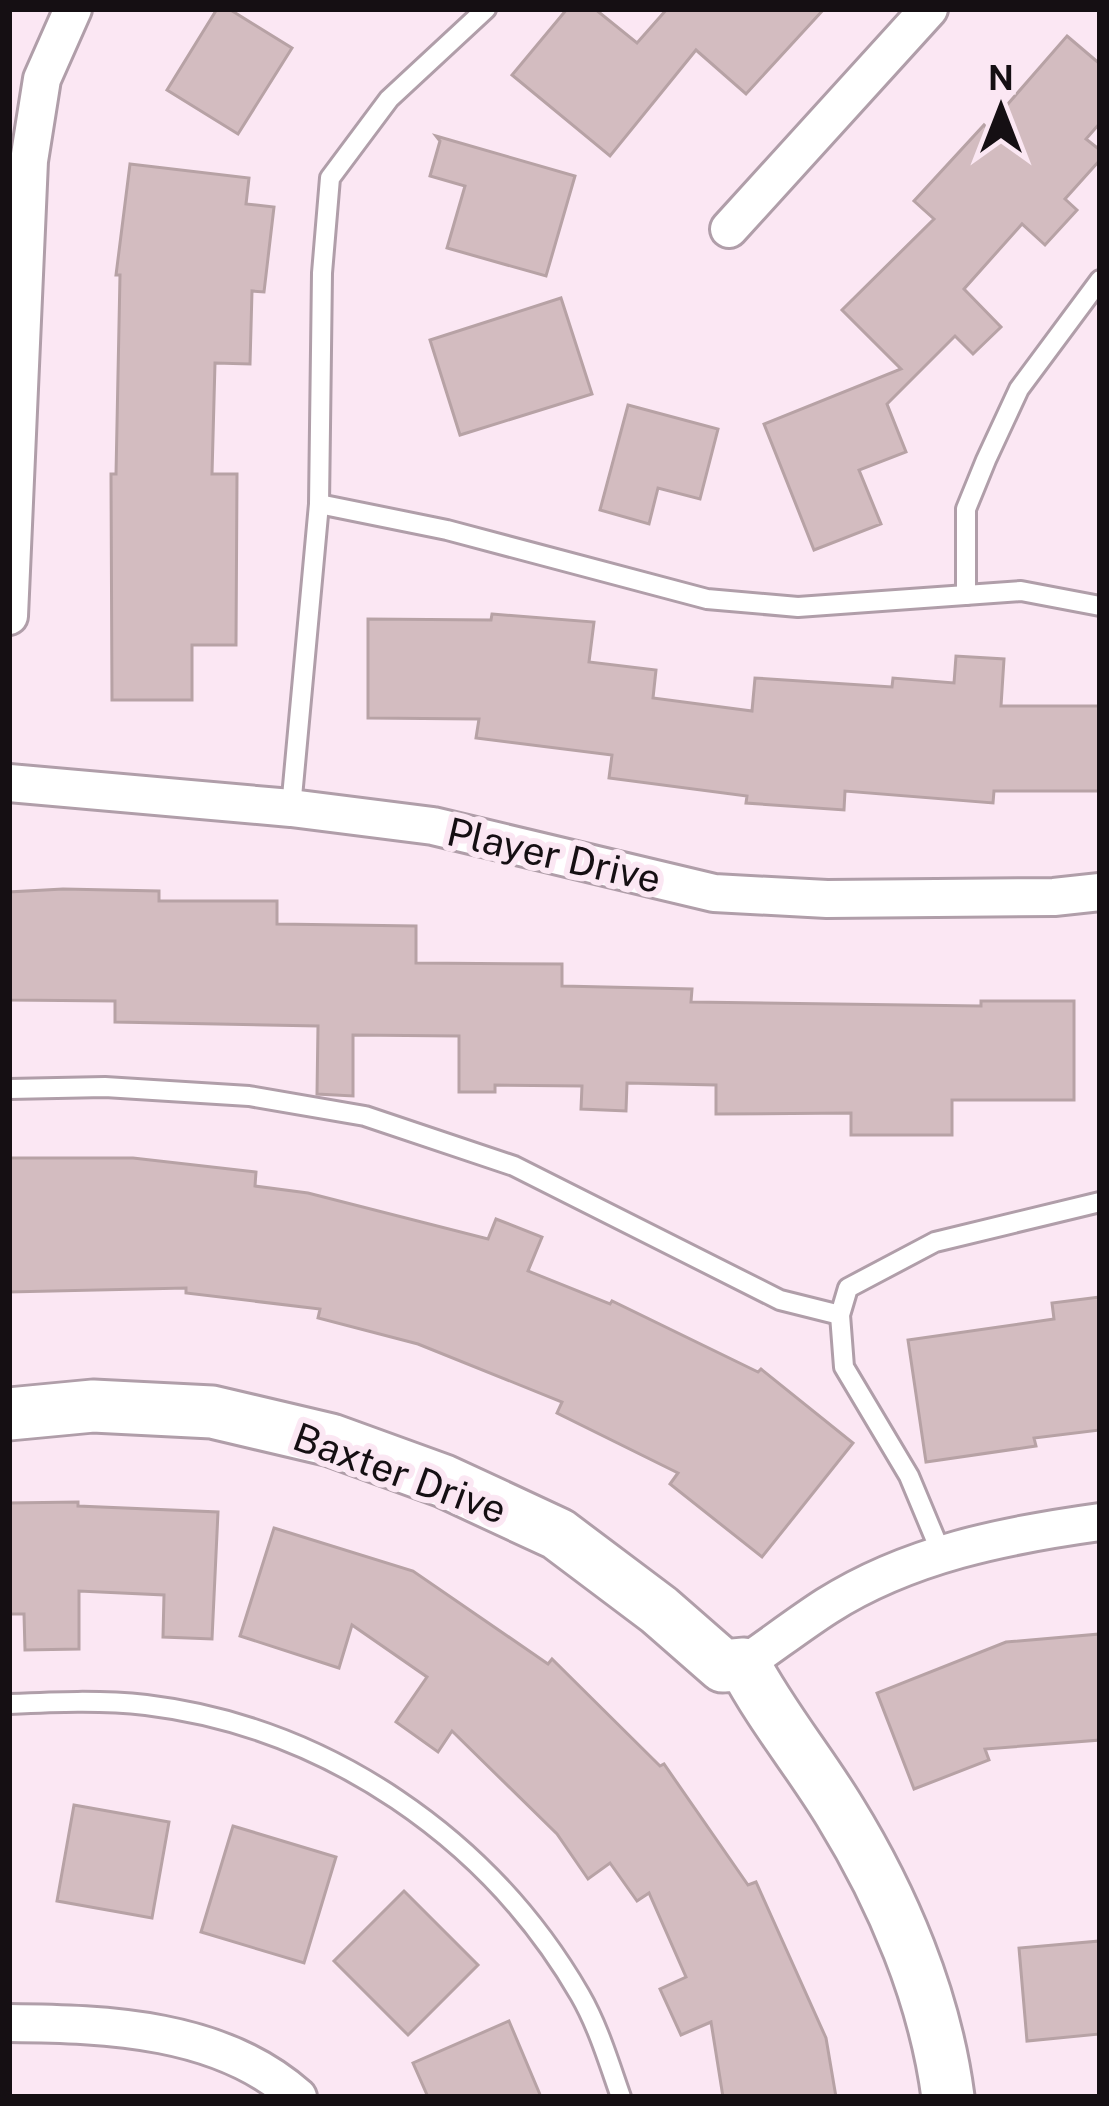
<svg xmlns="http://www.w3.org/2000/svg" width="1109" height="2106" viewBox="0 0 1109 2106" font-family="'Public Sans',sans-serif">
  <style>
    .building { fill: #d3bcc0; stroke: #b7a2a5; stroke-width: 3 }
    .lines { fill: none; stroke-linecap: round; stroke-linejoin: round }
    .lane-casing { stroke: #b09ea9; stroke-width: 24 }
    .street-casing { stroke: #b09ea9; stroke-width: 42 }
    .secondary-casing { stroke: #b09ea9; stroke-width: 57 }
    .lane { stroke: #fff; stroke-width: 18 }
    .street { stroke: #fff; stroke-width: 36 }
    .secondary { stroke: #fff; stroke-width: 51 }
    .labels { text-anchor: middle; stroke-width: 12; stroke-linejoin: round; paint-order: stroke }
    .street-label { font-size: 39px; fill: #150f13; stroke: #fbe7f3 }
  </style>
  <rect width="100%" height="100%" fill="#fbe7f3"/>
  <g class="building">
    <polygon points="217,9 229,9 292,48 238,134 167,90"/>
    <polygon points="567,9 595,9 637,43 667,9 824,9 746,94 696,50 610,156 512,75"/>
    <polygon points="1067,36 1100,64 1100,123 1086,139 1100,150 1100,160 1065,199 1077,210 1045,245 1022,224 964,289 1001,327 973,354 955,336 887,404 906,452 859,470 881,524 814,550 764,424 901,369 842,310 934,219 914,201 984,125 987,128"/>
    <polygon points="436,136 575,176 546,276 447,248 465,186 430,176 440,141"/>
    <polygon points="130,164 249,178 246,204 274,207 264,292 252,291 250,364 215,363 212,474 237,474 236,645 192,645 192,700 112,700 111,474 116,474 120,275 116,275"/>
    <polygon points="561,298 592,394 460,435 430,340"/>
    <polygon points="628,405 718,429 700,499 658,488 649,524 600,510"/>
    <polygon points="492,614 594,622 589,662 656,670 653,698 752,711 755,678 892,687 893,678 954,683 956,656 1004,659 1001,706 1100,706 1100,791 994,791 993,803 845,791 844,810 746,803 747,796 609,778 612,755 476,738 479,719 368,718 368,619 491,620"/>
    <polygon points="63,889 159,891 159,901 277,901 277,924 416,926 416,963 562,964 562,986 692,989 691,1002 981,1006 981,1001 1074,1001 1074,1100 952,1100 952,1135 851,1135 851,1113 716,1114 716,1085 627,1083 626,1111 581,1109 582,1086 495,1085 495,1092 459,1092 459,1036 353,1035 353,1096 317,1094 318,1026 115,1022 115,1001 9,1000 9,892"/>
    <polygon points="9,1158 133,1158 256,1172 255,1186 308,1193 488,1239 496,1219 542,1237 528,1271 610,1304 612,1301 758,1372 761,1369 853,1443 762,1557 670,1484 678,1473 557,1413 562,1402 418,1344 318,1318 320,1309 186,1293 186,1288 9,1292"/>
    <polygon points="1100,1297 1100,1430 1034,1438 1036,1446 926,1462 908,1340 1054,1319 1052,1303"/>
    <polygon points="78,1502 78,1506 218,1512 212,1639 163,1637 164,1595 79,1591 79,1649 25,1650 24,1614 9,1614 9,1503"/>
    <polygon points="274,1528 413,1571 548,1664 552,1659 660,1766 664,1764 748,1885 756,1882 826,2038 836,2097 723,2097 711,2022 681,2035 660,1989 686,1977 649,1893 637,1901 610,1863 588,1879 557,1834 452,1731 438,1752 396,1722 427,1677 352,1625 339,1668 240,1636"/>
    <polygon points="1100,1634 1100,1740 985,1749 989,1760 914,1789 877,1693 1006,1642"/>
    <polygon points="74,1805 169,1822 152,1918 57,1901"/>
    <polygon points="233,1826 336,1857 304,1963 201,1932"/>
    <polygon points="404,1891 478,1965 408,2035 334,1961"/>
    <polygon points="1100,1941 1100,2034 1027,2041 1019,1948"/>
    <polygon points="509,2021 541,2097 428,2097 413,2063"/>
  </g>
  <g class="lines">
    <g class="lane-casing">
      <g id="lane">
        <polyline points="319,504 447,530 707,599 798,607 1021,591 1100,606"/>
        <polyline points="966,595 966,509 986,460 1019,389 1100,280"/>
        <polyline points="291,808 319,504 322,273 330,178 389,99 486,9"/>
        <polyline points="9,1089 105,1087 249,1096 365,1116 514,1166 780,1300 840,1315"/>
        <polyline points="942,1555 909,1476 844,1367 840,1315 848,1288 935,1242 1100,1202"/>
        <path d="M9,1704C55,1702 101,1700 146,1705C327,1727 489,1838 580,1995C598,2026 609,2063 621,2097"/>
      </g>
    </g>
    <g class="street-casing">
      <g id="street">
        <polyline points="729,229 929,9"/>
        <polyline points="9,616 29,161 42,79 73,9"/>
        <polyline points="9,783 291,808 433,826 714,893 827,899 1054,897 1100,892"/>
        <path d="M744,1664C772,1645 799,1624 827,1606C909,1554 1006,1535 1100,1522"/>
        <path d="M9,2023C108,2024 221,2028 298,2097"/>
      </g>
    </g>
    <g class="secondary-casing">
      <path id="secondary" d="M9,1414L93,1406L212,1412L331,1440L444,1481L558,1534L659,1610L723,1666L744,1664C772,1717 809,1761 840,1812C893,1898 935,1997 948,2097"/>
    </g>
    <use href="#lane" class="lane"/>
    <use href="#street" class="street"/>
    <use href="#secondary" class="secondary"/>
  </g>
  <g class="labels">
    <g class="street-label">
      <text transform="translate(554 855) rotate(13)" y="14">Player Drive</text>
      <text transform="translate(400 1473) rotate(20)" y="14">Baxter Drive</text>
    </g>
  </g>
  <rect width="1109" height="2106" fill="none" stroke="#150f13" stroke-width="24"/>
  <g transform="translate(1001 108)" stroke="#fbe7f3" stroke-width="9" paint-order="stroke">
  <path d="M0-9L21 45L0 30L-21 45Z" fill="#150f13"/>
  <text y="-18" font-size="33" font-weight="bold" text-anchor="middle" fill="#150f13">N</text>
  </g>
</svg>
